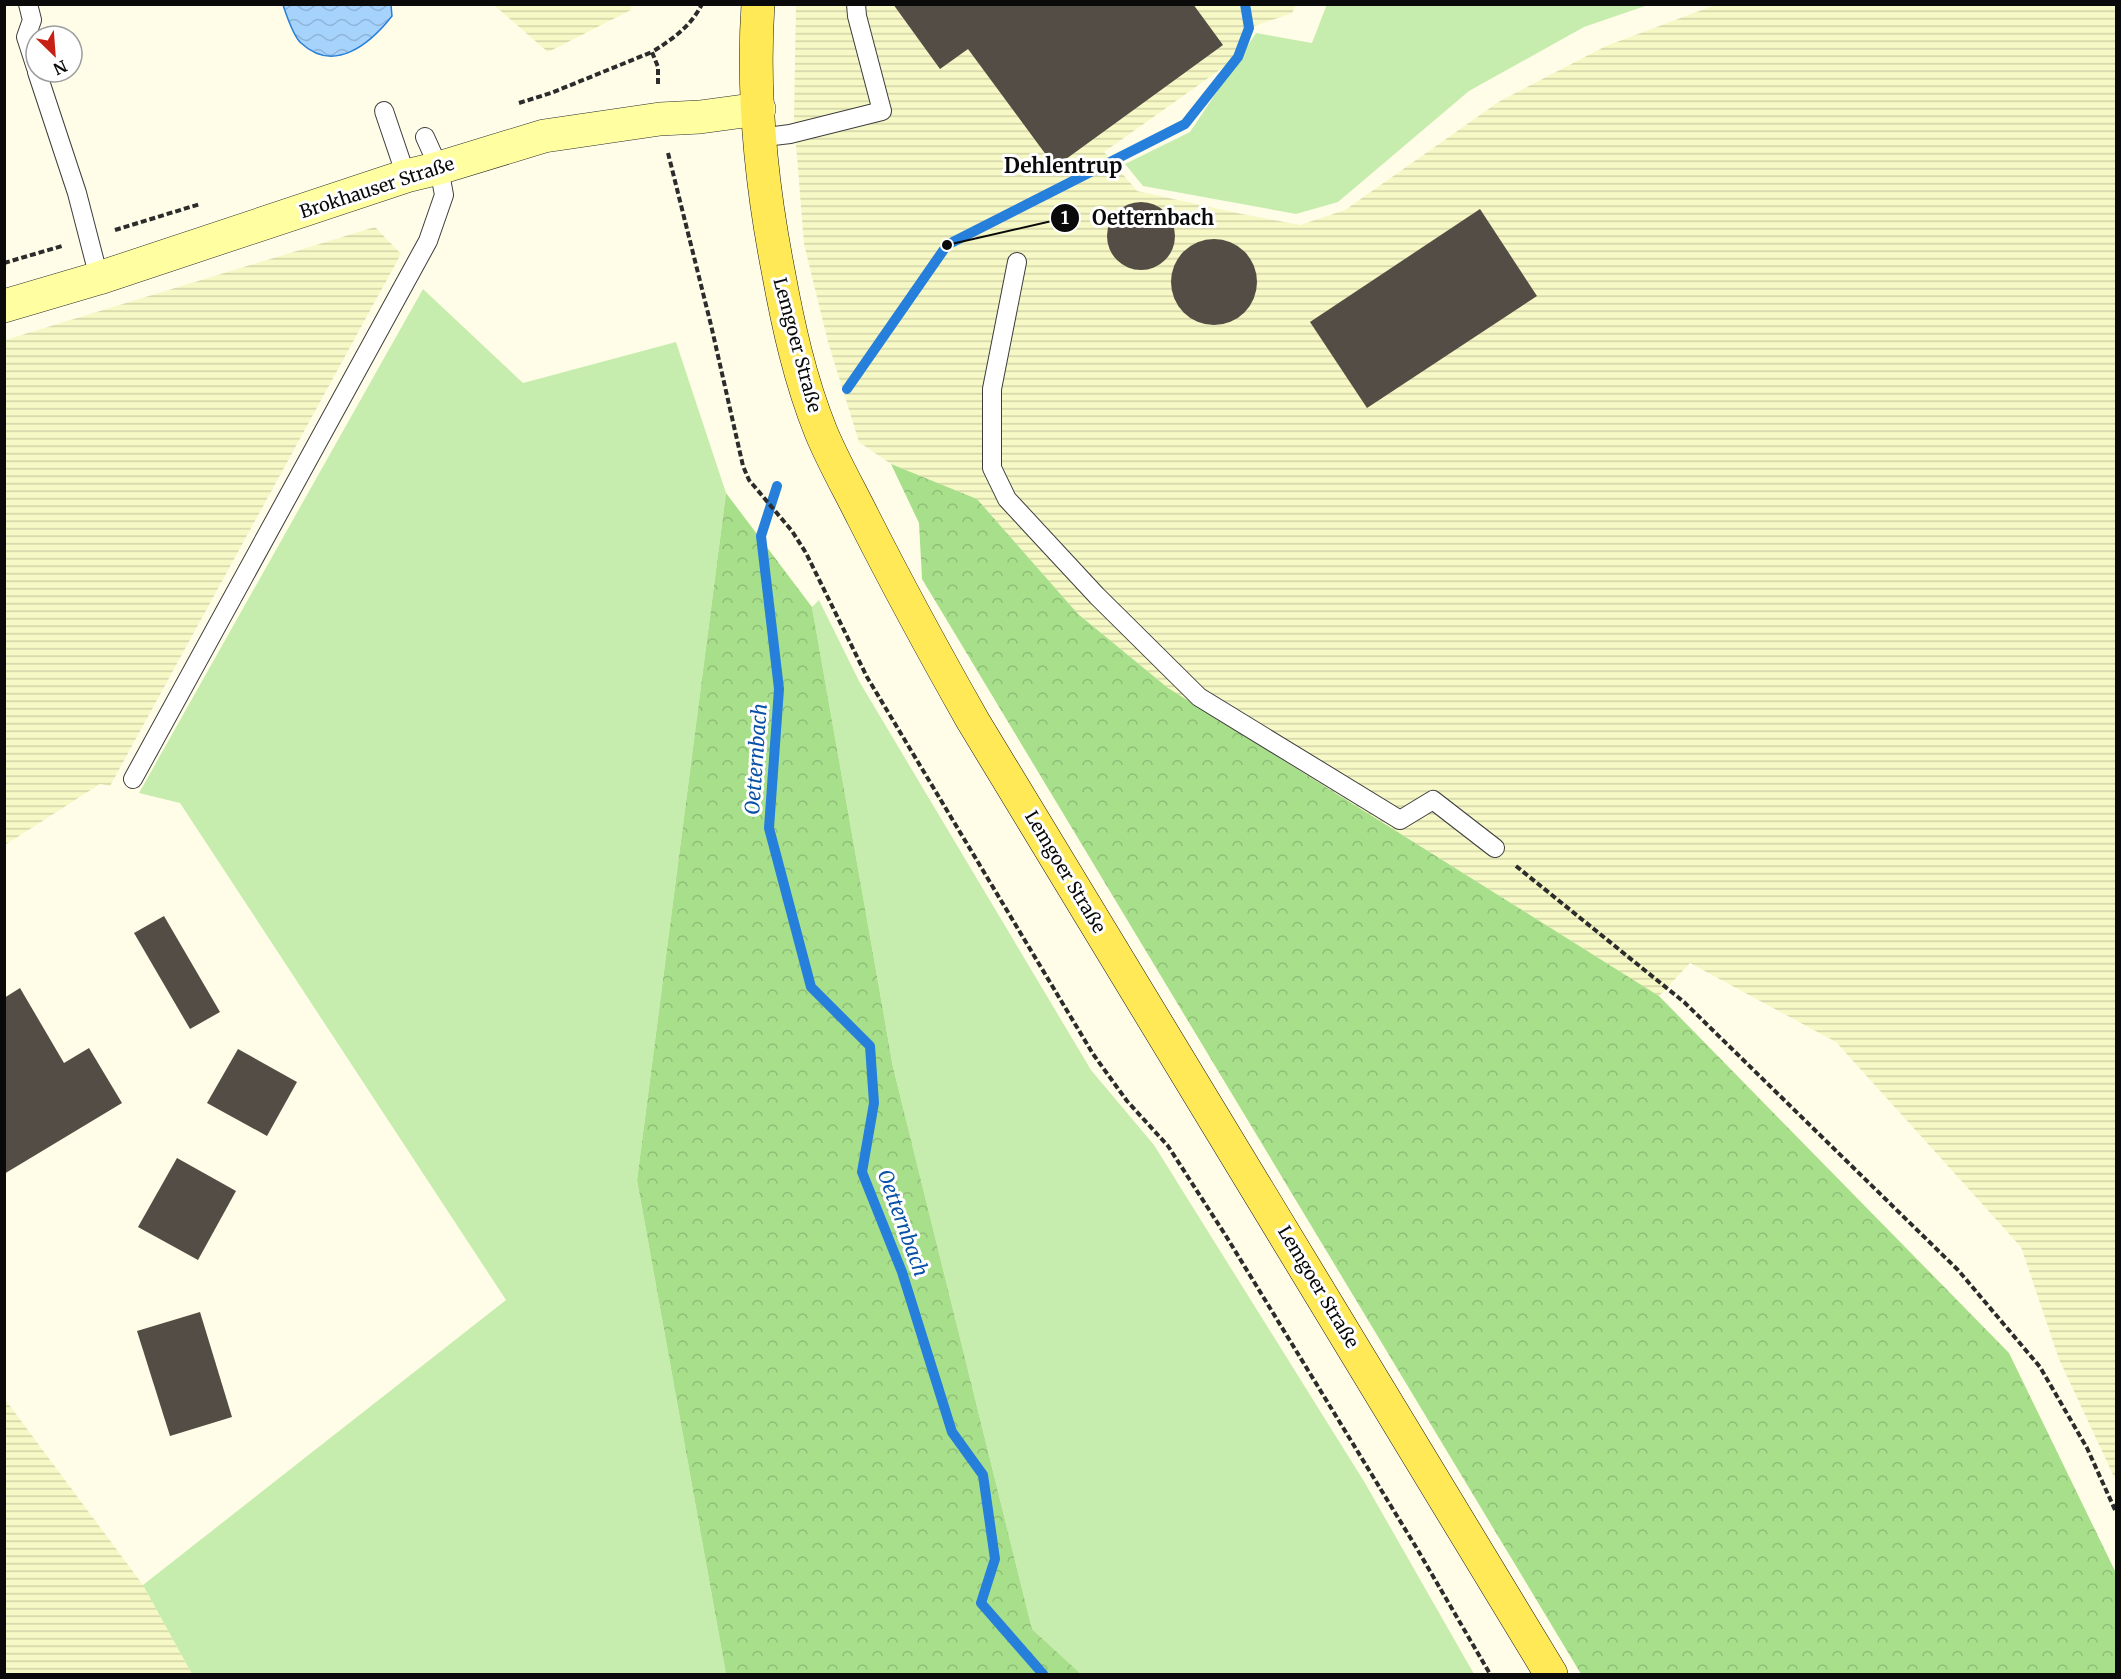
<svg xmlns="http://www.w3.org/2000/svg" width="2121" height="1679" viewBox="0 0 2121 1679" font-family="Merriweather,serif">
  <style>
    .farmland { fill: url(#farmland-rules) }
    .grass { fill: #c7edae }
    .forest { fill: url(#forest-crowns) }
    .water { fill: url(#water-waves); stroke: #267fdb; stroke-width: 1.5 }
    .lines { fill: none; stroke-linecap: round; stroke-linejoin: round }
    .stream { stroke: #267fdb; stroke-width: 10 }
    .building { fill: #544d46 }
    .lane-casing { stroke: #3d3d3d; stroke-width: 20 }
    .secondary-casing { stroke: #2c2c2c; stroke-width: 34 }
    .primary-casing { stroke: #1b1b1b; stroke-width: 34 }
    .path { stroke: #2c2c2c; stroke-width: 4; stroke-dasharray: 6 3; stroke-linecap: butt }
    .lane { stroke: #fff; stroke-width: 18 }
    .secondary { stroke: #ffffa2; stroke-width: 33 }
    .primary { stroke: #ffe957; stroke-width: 33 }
    .labels { text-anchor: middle; stroke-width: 6; stroke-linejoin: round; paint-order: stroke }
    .street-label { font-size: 18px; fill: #0a0a0a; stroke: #fff }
    .water-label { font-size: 20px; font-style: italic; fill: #0950a7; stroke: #fff }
    .quarter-label { font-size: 21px; font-weight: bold; fill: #0a0a0a; stroke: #fff }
    .leader { fill: none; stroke: #0a0a0a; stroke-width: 2 }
    .callout-dot { fill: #0a0a0a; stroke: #fff; stroke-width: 2 }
    .mark-label { font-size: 18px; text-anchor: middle; font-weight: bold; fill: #fff }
    .callout-label { font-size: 20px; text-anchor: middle; font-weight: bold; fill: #0a0a0a; stroke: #fff; stroke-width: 6; stroke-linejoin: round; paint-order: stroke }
  </style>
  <defs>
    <pattern id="farmland-rules" width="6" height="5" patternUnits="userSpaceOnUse" patternTransform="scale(1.5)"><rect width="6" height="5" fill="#f6f8c5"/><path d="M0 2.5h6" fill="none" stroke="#d2d3a8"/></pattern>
    <pattern id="forest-crowns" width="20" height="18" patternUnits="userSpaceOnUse" patternTransform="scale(1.5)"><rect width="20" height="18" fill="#a8df8b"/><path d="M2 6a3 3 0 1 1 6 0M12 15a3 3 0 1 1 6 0" fill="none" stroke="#8fbe77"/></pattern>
    <pattern id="water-waves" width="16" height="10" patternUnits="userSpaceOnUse" patternTransform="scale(1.5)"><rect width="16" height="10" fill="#a6d3fc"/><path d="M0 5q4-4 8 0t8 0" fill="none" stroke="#8eb4d7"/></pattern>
  </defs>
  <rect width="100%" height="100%" fill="#fffde7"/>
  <g class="farmland">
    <polygon points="494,5 631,4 631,10 548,52"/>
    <polygon points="796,5 1296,5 1292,13 1249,28 1238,57 1104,152 1137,191 1237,213 1300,225 1345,210 1500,101 1606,46 1715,5 2116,5 2116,1481 2059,1359 2021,1247 1836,1042 1690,963 1659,996 1168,688 1078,614 977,499 891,464 859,442 828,342 804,244 794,119"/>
    <polygon points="375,227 401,254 110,786 100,784 5,845 5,340"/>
    <polygon points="4,1398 143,1585 192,1674 5,1674"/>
  </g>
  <g class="grass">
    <polygon points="1327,4 1648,4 1648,5 1584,27 1469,91 1338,202 1296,214 1143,186 1125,164 1190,132 1256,33 1312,43"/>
    <polygon points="423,289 523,383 676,342 726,493 637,1180 726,1674 192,1674 143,1585 506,1300 180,803 139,793"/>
    <polygon points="819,600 859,681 1091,1070 1154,1145 1365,1483 1474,1674 1081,1674 1032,1629 893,1067 812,607"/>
  </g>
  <g class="forest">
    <polygon points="891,464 977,499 1078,614 1168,688 1659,996 2009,1353 2116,1573 2116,1674 1581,1674 922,579 919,523"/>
    <polygon points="726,493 812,607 893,1067 1032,1629 1081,1674 726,1674 637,1180"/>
  </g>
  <path class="water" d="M283,5H391L392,16C370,44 334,74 301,43C294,37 286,14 283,5Z"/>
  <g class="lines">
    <g class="stream">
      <polyline points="847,389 947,245 1185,124 1238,57 1249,28 1245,4"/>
      <polyline points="777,486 761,536 779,689 769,828 811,987 870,1046 874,1103 862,1172 902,1272 952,1432 983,1475 995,1559 981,1603 1043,1674"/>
    </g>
  </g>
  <g class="building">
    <polygon points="893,4 1193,4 1223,45 1055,167 968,49 940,69"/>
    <circle cx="1141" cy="236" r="34"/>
    <polygon points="1480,209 1537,296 1367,408 1310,322"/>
    <circle cx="1214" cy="282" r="43"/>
    <polygon points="164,916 220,1012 190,1029 134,933"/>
    <polygon points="20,988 64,1063 89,1048 122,1103 4,1174 4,998"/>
    <polygon points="238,1049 297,1082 267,1136 207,1103"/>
    <polygon points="177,1158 236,1191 198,1260 138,1227"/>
    <polygon points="200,1312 232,1417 170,1436 137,1331"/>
  </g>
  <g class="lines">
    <g class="lane-casing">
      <g id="lane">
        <polyline points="28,4 32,20 26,37 36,68"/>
        <polyline points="37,72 77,193 99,278"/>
        <polyline points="384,111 406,176"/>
        <polyline points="758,138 790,134 882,111 857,16 856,4"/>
        <polyline points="1017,262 992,389 992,468 1007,499 1097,596 1199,697 1400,820 1433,800 1495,848"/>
        <polyline points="133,779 428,241 444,195 439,168 425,137"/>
      </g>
    </g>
    <g class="secondary-casing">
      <polyline id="secondary" points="4,306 99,278 406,176 439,168 544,136 660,119 700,117 759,109"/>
    </g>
    <g class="primary-casing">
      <path id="primary" d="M758,4C752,94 761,183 778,270C788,325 800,380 821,432C833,461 849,489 863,517C898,586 935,654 973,721L1551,1674"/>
    </g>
    <g class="path">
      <path d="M658,84V67L652,52C673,39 691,26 702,4"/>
      <polyline points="519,103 551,93 652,52"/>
      <polyline points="668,153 711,325 743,466 749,480 792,531 806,553 867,677 1093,1054 1127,1101 1168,1146 1226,1236 1416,1547 1490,1674"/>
      <polyline points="115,230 200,204"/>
      <polyline points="4,263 62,246"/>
      <polyline points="1516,866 1684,1002 1958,1270 2040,1367 2087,1448 2116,1512"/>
    </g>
    <use href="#lane" class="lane"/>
    <use href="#secondary" class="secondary"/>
    <use href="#primary" class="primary"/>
  </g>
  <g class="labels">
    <g class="street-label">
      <text transform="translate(377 188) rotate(-18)" y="6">Brokhauser Straße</text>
      <text transform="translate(797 345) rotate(75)" y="6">Lemgoer Straße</text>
      <text transform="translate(1065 872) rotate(59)" y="6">Lemgoer Straße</text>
      <text transform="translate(1318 1287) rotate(59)" y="6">Lemgoer Straße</text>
    </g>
    <g class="water-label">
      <text transform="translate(756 759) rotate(-86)" y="7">Oetternbach</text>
      <text transform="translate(903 1223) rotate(70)" y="7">Oetternbach</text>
    </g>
    <g class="quarter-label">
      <text x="1063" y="173">Dehlentrup</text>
    </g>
  </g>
  <path class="leader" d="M947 245L1065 218"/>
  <g class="callout-dot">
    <circle cx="947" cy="245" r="6"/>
    <circle cx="1065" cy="218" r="15"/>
  </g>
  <g class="mark-label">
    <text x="1065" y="224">1</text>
  </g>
  <g class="callout-label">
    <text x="1153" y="225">Oetternbach</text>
  </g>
  <rect width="2121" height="1679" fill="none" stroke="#0a0a0a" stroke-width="12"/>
  <g transform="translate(54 54) rotate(155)"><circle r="28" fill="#ffffff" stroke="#9d9d9d" stroke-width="1.5"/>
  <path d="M0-4.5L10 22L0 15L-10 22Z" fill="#c72116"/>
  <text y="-9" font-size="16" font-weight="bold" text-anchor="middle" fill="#0a0a0a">N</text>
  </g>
</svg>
